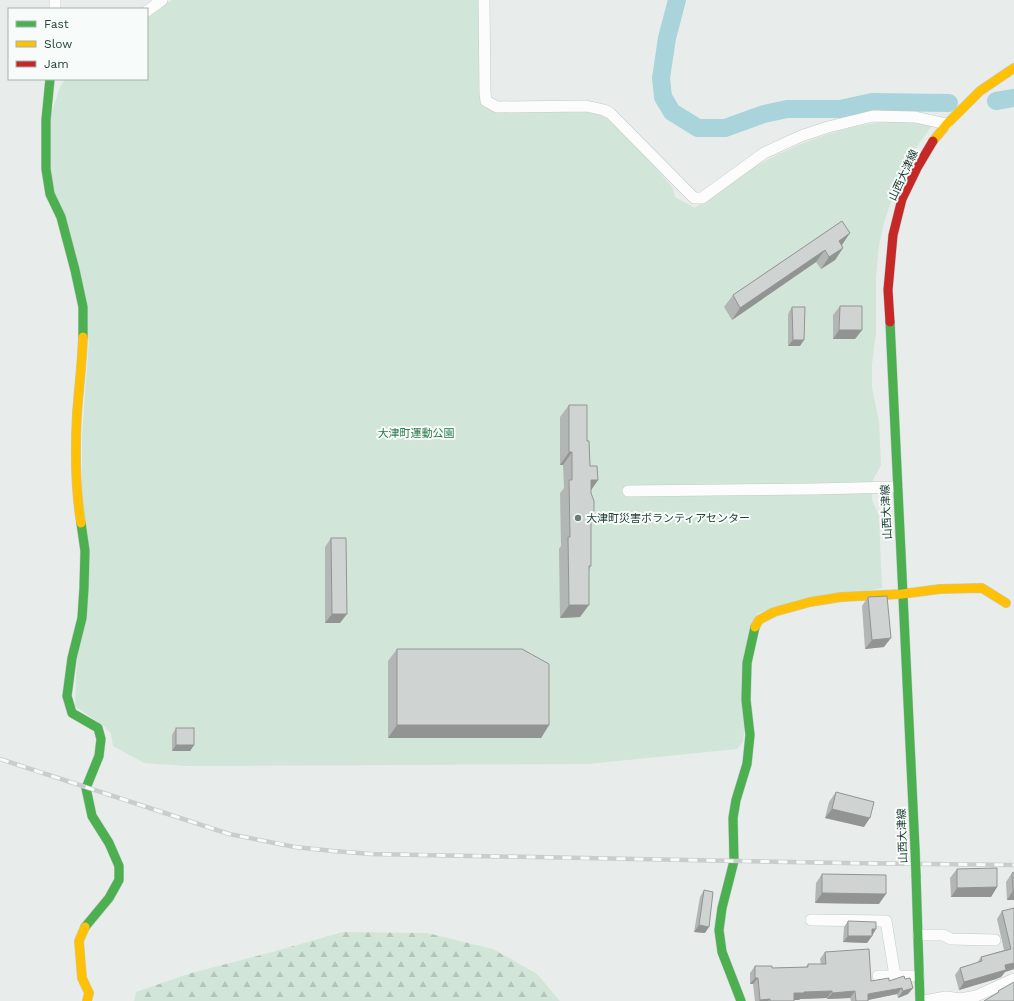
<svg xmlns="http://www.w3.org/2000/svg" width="1014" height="1001" viewBox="0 0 1014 1001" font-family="'Work Sans','Noto Sans JP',sans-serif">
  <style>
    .forest { fill: url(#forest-firs) }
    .park { fill: #d1e6d8 }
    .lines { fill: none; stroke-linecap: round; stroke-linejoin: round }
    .river { stroke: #a9d4db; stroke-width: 18 }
    .street-casing { stroke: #c5cac8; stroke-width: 12 }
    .fast-casing { stroke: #c3cbc8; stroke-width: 10 }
    .slow-casing { stroke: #c3cbc8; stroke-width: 10 }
    .jam-casing { stroke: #c3cbc8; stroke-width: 10 }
    .street { stroke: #fcfcfc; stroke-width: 11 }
    .fast { stroke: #4caf50; stroke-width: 9 }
    .slow { stroke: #ffc107; stroke-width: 9 }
    .jam { stroke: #c62828; stroke-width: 9 }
    .rail-casing { stroke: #c9cdcc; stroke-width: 4.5 }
    .rail { stroke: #f7fbf9; stroke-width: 3; stroke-dasharray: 9; stroke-linecap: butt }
    .fast-bridge-casing { stroke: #c3cbc8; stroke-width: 10; stroke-linecap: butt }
    .fast-bridge { stroke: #4caf50; stroke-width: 9 }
    .wall { fill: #b2b6b5 }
    .shaded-wall { fill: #919493 }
    .building { fill: #cfd4d2; stroke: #919493 }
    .poi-dot { fill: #697e78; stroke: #f7fbf9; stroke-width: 1.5 }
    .labels { text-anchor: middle; stroke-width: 4; stroke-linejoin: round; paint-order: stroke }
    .street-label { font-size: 11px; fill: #24423a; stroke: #f7fbf9 }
    .park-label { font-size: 11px; fill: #2d7a4b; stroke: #f7fbf9 }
    .poi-label { font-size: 11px; fill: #24423a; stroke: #f7fbf9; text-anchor: start }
  </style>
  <defs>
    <pattern id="forest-firs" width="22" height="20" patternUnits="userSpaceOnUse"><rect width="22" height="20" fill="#d1e6d8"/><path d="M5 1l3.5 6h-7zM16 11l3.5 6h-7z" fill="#b3c6ba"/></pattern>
  </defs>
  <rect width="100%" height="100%" fill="#e8edeb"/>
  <polygon class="forest" points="343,932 427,933 493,949 537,974 560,1001 134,1001 136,992 191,973 272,952"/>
  <path class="park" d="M172,0H479L484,106L582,111L595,113L608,118L637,146L673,188L675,197L695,208C738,174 785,146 839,131C861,125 885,120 908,122C916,123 924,125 932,126L920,142L904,168L893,196L884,223L879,245L876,278V332L872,365V388L879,421L881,465L872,482V500L879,516L882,588L757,613L743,742L737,749L588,764L185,766L144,763L113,746L111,734L105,727L75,706L82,509V435L89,342L52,185L49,120L60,87L65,79H147V17Z"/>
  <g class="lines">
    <g class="river">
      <polyline points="677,0 667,38 661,78 663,97 672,112 698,128 725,128 764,114 787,109 840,109 872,102 949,103"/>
      <polyline points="996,101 1014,98"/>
    </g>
    <g class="street-casing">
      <g id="street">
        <polyline points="484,0 485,93 486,101 497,107 586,106 604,110 610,113 694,198 702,198 764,153 801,136 828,127 873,116 915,117 947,124"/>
        <polyline points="55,9 55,0"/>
        <polyline points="147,11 162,0"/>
        <polyline points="628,491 814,489 897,487"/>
        <polyline points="811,920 886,921 895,976"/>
        <polyline points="918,935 943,935 951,939 995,940"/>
        <polyline points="878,976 919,976"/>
        <polyline points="924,1001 946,997 961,999 976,996 1014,979"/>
      </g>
    </g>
    <g class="fast-casing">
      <g id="fast">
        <polyline points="50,79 46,120 46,169 50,194 61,217 75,270 83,307 83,337"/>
        <polyline points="890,322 915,849"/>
        <polyline points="81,523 85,551 84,588 82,618 72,658 67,696 72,713 98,728 101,739 99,756 86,788 92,816 109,843 119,866 119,880 109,898 85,927"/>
        <polyline points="916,875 920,1001"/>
        <polyline points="741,1001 722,952 719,930 722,908 734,861 733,818 736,800 747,764 750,735 746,700 747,663 755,627"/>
      </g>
    </g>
    <g class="slow-casing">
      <g id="slow">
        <polyline points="933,141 947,124 980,91 1014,68"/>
        <path d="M81,523C75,487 75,450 77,413C79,388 82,363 83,337"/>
        <polyline points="755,627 759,620 774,612 810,602 841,597 902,594 940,589 982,588 1006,603"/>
        <polyline points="85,927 79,941 82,978 89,993 87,1001"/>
      </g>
    </g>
    <g class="jam-casing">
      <polyline id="jam" points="890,322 888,290 893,235 902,199 917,168 933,141"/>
    </g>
    <use href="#street" class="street"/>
    <use href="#fast" class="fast"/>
    <use href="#slow" class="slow"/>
    <use href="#jam" class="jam"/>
    <g class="rail-casing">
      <polyline id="rail" points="0,759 229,834 295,847 333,851 371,854 845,863 1014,865"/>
    </g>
    <use href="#rail" class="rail"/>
    <g class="fast-bridge-casing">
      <polyline id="fast-bridge" points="915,849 916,875"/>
    </g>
    <use href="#fast-bridge" class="fast-bridge"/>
  </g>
  <g class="wall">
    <polygon points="842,221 842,245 843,248 835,260 821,269 816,262 732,320 724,307 733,295"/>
    <polygon points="840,306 862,330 855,339 833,339 833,315"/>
    <polygon points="792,307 800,346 788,346 788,314"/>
    <polygon points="569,405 587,441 590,466 598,480 591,490 591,566 589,570 580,617 560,618 559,549 561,546 560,493 564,488 563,465 560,465 560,417"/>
    <polygon points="331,538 340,623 325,623 325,547"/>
    <polygon points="868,597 884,647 865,649 862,606"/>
    <polygon points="397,649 549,725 541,738 388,738 388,661"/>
    <polygon points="176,728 194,745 190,751 172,751 172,735"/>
    <polygon points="836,792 864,827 825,818 829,802"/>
    <polygon points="957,869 997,887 991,897 951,897 950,878"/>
    <polygon points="1012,873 1014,900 1007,900 1006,882"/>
    <polygon points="822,874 879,904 815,903 816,883"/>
    <polygon points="704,890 705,933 694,932 700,897"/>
    <polygon points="1014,908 1014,969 1005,972 1001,977 996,979 959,990 955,975 960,968 977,963 981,957 1004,950 997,919 1002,911"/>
    <polygon points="848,921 872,935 872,936 867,943 843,942 844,927"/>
    <polygon points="825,952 871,981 889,981 905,979 913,988 908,994 898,998 897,994 868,1000 868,1001 851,1001 850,998 827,999 827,998 800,999 799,1000 794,1000 794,1001 755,1001 753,984 750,984 750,973 755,966 772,968 806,967 808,964 821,964 820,959"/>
  </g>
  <g class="shaded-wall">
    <polygon points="850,233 842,245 839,241"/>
    <polygon points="843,248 835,260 821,269 829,257"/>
    <polygon points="825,250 816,262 732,320 740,308"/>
    <polygon points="839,330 862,330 855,339 833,339"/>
    <polygon points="793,340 804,340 800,346 788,346"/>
    <polygon points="569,452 572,452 563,465 560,465"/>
    <polygon points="591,480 598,480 589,493"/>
    <polygon points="569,605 589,605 580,617 560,618"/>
    <polygon points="332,614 347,614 340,623 325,623"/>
    <polygon points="891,638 884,647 865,649 872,640"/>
    <polygon points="397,725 549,725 541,738 388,738"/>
    <polygon points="176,745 194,745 190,751 172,751"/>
    <polygon points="832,809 870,818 864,827 825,818"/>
    <polygon points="997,887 991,897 951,897 957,888"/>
    <polygon points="1013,891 1014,891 1014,900 1007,900"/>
    <polygon points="822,893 886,894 879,904 815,903"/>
    <polygon points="699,925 709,927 705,933 694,932"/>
    <polygon points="872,929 876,929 872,936"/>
    <polygon points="848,936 872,936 867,943 843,942"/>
    <polygon points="1014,963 1014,969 1005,972 1001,977 996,979 959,990 964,982 1005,965"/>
    <polygon points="755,978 758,978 753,984 750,984"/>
    <polygon points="902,988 897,994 863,1001 868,994"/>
    <polygon points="913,988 908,994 898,998 903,991"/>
    <polygon points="832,991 827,998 800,999 799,1000 789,1000 794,993 804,992"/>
    <polygon points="855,991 850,998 827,999 832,993"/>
    <polygon points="770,999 768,1001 759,1001 760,1000"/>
  </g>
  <g class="building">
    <polygon points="842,221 850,233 839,241 843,248 829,257 825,250 740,308 733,295"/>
    <polygon points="840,306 862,306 862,330 839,330"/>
    <polygon points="792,307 805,307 804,340 793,340"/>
    <polygon points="569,405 587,405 587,441 589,441 590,466 597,466 598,480 591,480 591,493 594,501 594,510 591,523 591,566 589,566 589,605 569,605 568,537 570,537 569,480 572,480 572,452 569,452"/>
    <polygon points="331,538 346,538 347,614 332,614"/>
    <polygon points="887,596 891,638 872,640 868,597"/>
    <polygon points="397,649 522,649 549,664 549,725 397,725"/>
    <rect x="176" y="728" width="18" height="17"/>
    <polygon points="836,792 874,802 870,818 832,809"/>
    <polygon points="997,868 997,887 957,888 957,869"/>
    <polygon points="1014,872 1014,891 1013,891 1012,873"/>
    <polygon points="822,874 886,875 886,894 822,893"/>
    <polygon points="704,890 713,892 709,927 699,925"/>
    <polygon points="1014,908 1014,963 1005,965 1006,970 1002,971 964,982 960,968 982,961 981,957 1011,949 1002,911"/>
    <polygon points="848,921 876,922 876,929 872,929 872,936 848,936"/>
    <polygon points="869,949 871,981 889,978 889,981 904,976 905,979 910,978 913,988 903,991 902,988 868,994 868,1001 856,1001 855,991 832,993 832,991 804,992 804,993 794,993 794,1001 770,1001 770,999 760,1000 758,978 755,978 755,966 772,966 772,968 808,967 808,964 826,964 825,952"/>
    <polygon points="1014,982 1014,1001 984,1001 999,992 998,991"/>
  </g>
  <circle class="poi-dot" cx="578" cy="518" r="4"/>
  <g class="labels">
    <g class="street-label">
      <text transform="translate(903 175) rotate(-65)" y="4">山西大津線</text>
      <text transform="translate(886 512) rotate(-93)" y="4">山西大津線</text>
      <text transform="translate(902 836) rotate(-92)" y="4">山西大津線</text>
    </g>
    <g class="park-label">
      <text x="416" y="437">大津町運動公園</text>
    </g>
    <g class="poi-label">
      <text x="586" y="522">大津町災害ボランティアセンター</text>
    </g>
  </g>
  <rect x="8" y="8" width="140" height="72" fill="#f7fbf9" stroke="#a3b1ad"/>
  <rect x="16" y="21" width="20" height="6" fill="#4caf50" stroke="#a3b1ad"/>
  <text x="44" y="28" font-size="12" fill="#24423a">Fast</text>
  <rect x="16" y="41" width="20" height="6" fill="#ffc107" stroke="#a3b1ad"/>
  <text x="44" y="48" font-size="12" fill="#24423a">Slow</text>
  <rect x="16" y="61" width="20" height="6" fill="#c62828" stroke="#a3b1ad"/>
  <text x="44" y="68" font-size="12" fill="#24423a">Jam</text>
</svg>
